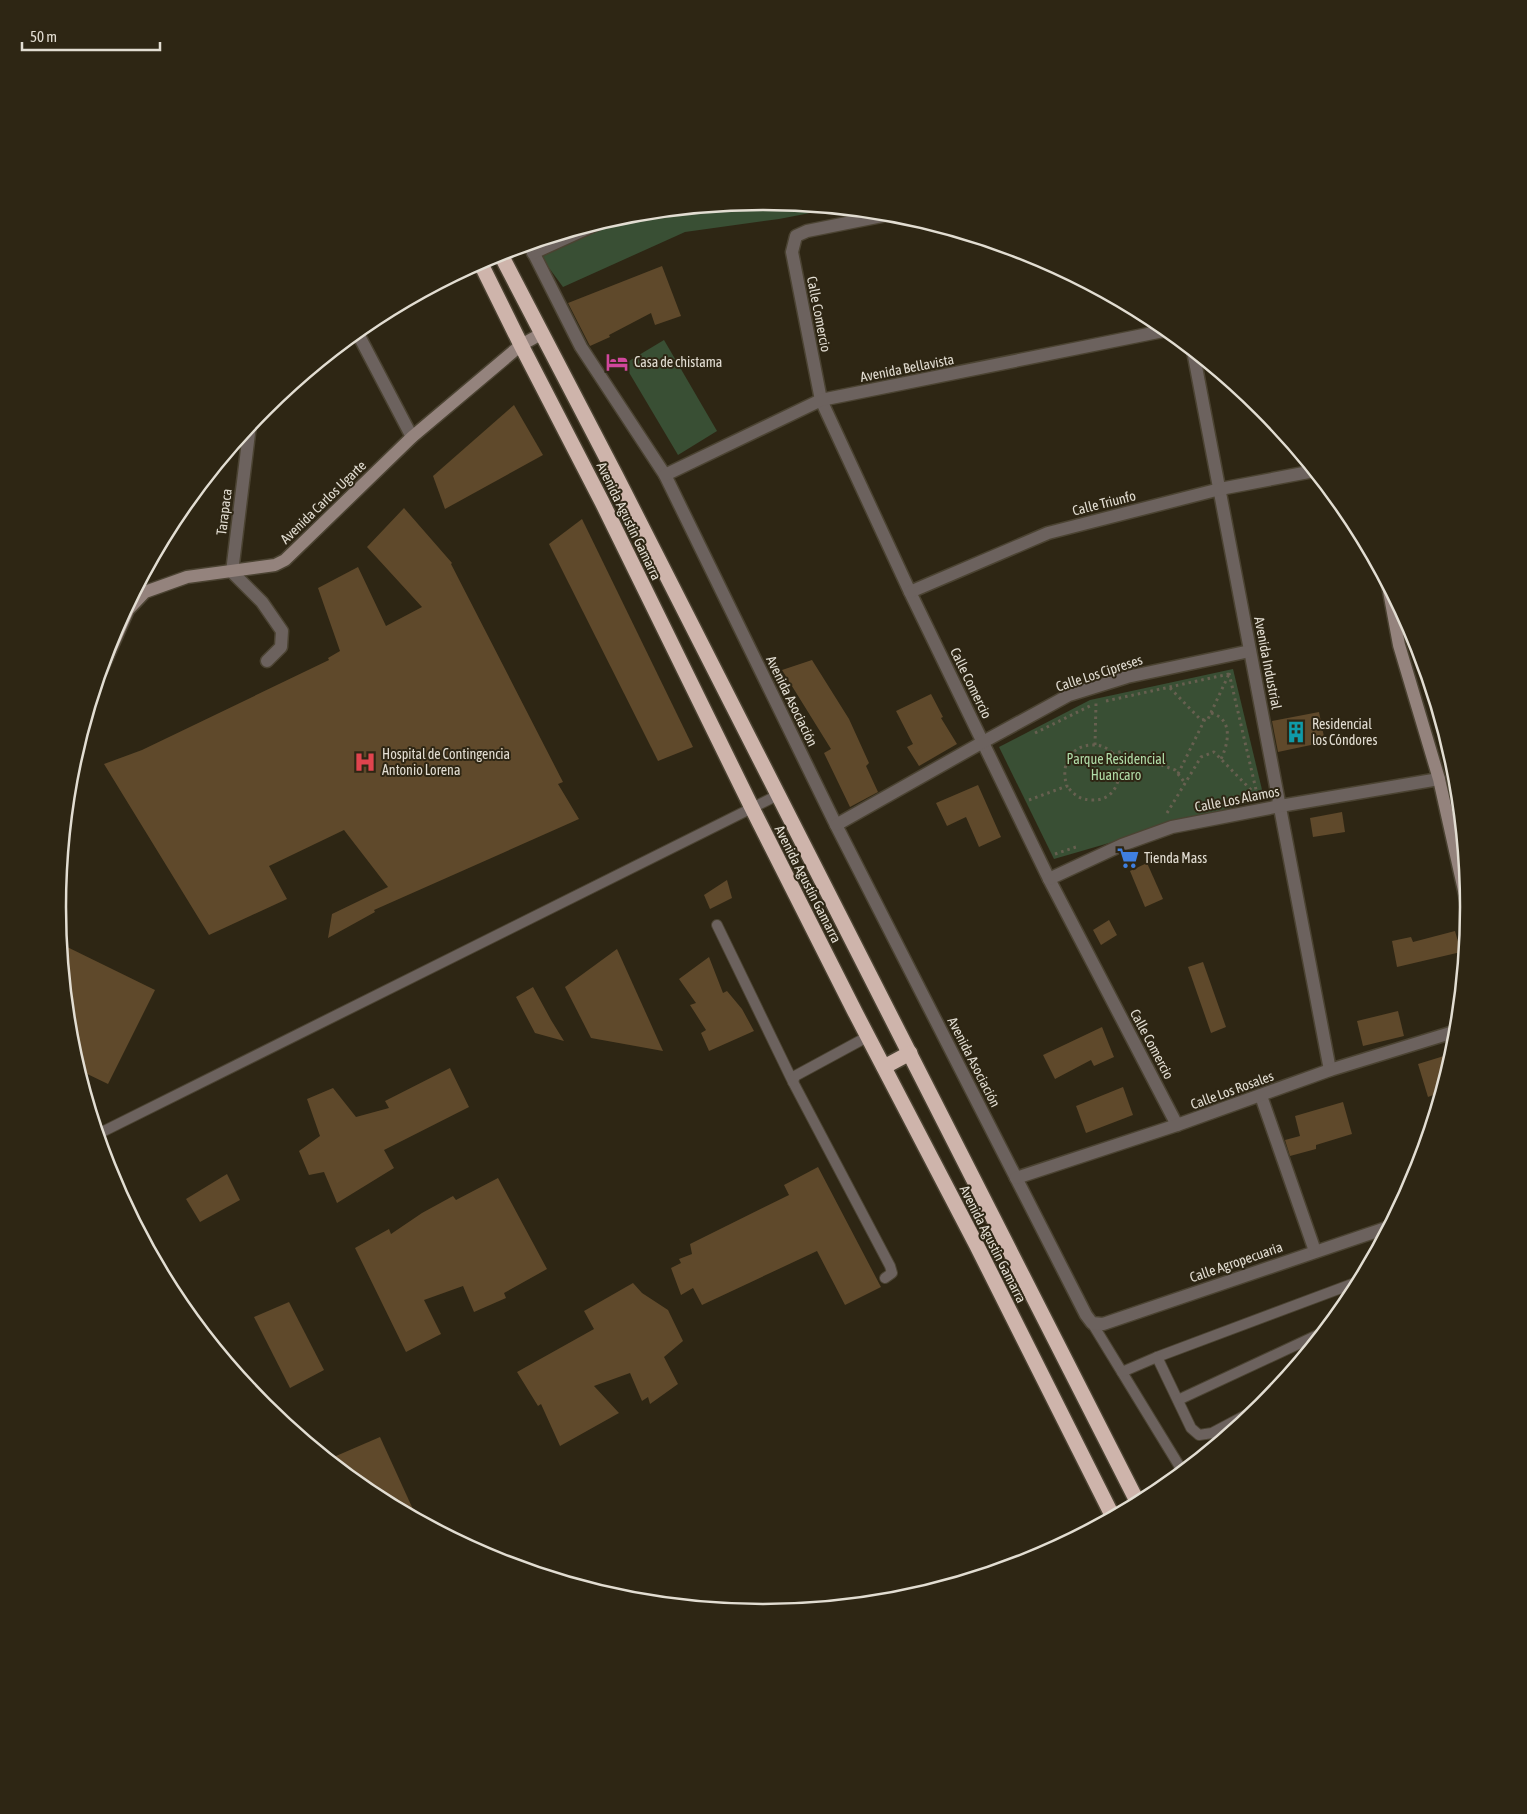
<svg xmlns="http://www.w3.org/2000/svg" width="1527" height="1814" viewBox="0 0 1527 1814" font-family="'Asap Condensed',sans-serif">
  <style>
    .green { fill: #394f34 }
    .building { fill: #5f492b }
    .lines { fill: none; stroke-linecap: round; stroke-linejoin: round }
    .lane-casing { stroke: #4b4332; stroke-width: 12 }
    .street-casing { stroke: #4b4332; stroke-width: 15 }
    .secondary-casing { stroke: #4b4332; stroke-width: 15 }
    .highway-casing { stroke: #4b4332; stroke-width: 18 }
    .path { stroke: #676050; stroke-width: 3; stroke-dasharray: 2.5 4; stroke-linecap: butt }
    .lane { stroke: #6c625e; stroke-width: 10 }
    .street { stroke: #6c625e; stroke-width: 12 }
    .secondary { stroke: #94837d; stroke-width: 12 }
    .highway { stroke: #ceb4ab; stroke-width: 15 }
    .labels { text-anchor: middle; stroke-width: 4; stroke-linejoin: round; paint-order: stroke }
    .street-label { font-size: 14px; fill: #e2ddd2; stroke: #2e2614 }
    .poi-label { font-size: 14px; fill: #e2ddd2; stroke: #2e2614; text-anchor: start }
    .park-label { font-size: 14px; fill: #b0dba7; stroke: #2e2614 }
    .rim { fill: none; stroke: #e2ddd2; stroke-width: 2.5 }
  </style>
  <rect width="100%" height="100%" fill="#2e2614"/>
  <g class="green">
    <polygon points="764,201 836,208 779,219 685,232 563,287 541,257 630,214"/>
    <polygon points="664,340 717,431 678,455 624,364"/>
    <polygon points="1233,669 1264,798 1054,859 999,747 1090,700"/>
  </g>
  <g class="building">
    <polygon points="662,266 681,316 655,325 651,313 609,335 610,337 590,346 568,303"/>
    <polygon points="514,405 543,455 445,509 433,476"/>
    <polygon points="404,508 452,563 451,564 563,782 558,784 579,819 374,910 375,912 328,938 332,914 388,887 344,830 269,866 287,899 209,935 104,764 142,750 329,660 328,658 340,651 318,588 358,567 386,626 422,607 367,547"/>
    <polygon points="582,519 693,747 658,761 549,544"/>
    <polygon points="812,660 849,719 869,763 866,766 878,792 850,807 824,753 831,749 782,670"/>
    <polygon points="931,694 943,717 941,718 957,744 919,766 907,747 913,744 896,711"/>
    <polygon points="1319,712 1325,742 1278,752 1272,721"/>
    <polygon points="978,785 1001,837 979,847 966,817 947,826 936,803"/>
    <polygon points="1342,812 1345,832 1313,837 1310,818"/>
    <polygon points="1147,863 1163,899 1145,907 1130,871"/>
    <polygon points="727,880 732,898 710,909 704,895"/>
    <polygon points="1109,920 1117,935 1101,945 1093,930"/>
    <polygon points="1455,931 1461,952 1397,967 1392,941 1411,937 1413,942"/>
    <polygon points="61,944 155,990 108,1084 79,1070 71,1044"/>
    <polygon points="617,949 663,1051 591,1038 565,987"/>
    <polygon points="709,957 723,993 727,991 742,1009 754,1031 709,1051 701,1033 706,1030 690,1005 696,1003 679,979"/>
    <polygon points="1203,962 1226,1027 1211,1033 1188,967"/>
    <polygon points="533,987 551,1020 564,1041 535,1033 516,997"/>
    <polygon points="1398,1011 1404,1036 1363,1046 1357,1021"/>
    <polygon points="1102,1027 1114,1057 1094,1066 1091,1060 1055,1079 1043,1055"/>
    <polygon points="1444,1056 1449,1069 1441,1092 1428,1097 1418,1064"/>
    <polygon points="450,1068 469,1107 384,1150 394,1168 337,1203 324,1172 309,1175 299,1151 320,1136 307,1099 333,1088 356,1117 389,1108 385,1101"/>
    <polygon points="1123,1087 1133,1115 1086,1133 1076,1106"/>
    <polygon points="1343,1102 1352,1134 1316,1145 1316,1149 1290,1156 1285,1140 1300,1136 1295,1116"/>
    <polygon points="818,1167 881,1287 845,1305 817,1251 702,1305 693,1288 681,1295 671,1268 681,1263 679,1259 692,1254 690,1244 789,1195 784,1185"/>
    <polygon points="227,1174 240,1200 200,1222 186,1199"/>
    <polygon points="498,1178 547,1269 504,1293 506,1298 474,1312 463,1286 424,1300 441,1334 406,1352 355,1248 389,1229 391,1234 422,1213 453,1196 456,1200"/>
    <polygon points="633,1283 642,1293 668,1310 683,1341 664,1357 678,1384 650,1404 648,1397 642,1401 630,1373 594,1386 619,1413 560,1446 541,1404 538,1406 517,1372 594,1329 584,1311"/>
    <polygon points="289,1302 324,1370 290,1388 254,1317"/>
    <polygon points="380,1437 417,1518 371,1494 329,1459"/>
  </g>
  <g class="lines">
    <g class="lane-casing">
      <g id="lane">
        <polyline points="717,925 793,1082 890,1266 892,1273 885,1278"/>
        <polyline points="793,1082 795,1076 867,1037"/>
        <polyline points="98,1134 778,795"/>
        <polyline points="1092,1323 1183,1472"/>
        <polyline points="1157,1357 1360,1281"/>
        <polyline points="1122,1372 1157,1357 1191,1428 1199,1435 1212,1433 1263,1406"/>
        <polyline points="1178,1400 1324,1332"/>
      </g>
    </g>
    <g class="street-casing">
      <g id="street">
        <polyline points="892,214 807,231 796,236 792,252 821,400 910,592 1049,879 1177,1125"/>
        <polyline points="529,244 581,347 665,475 836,825 1086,1315 1092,1323 1103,1324 1389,1227"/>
        <polyline points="533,253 599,223"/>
        <polyline points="357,332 412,437"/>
        <polyline points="1193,351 1330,1070"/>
        <polyline points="250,425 232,572 262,602 282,631 281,647 267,661"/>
        <polyline points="665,475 821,400 1168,330"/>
        <polyline points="910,592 1048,533 1220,489 1314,471"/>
        <polyline points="836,825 983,742 1069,695 1127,677 1250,651"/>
        <polyline points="1049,879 1122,845 1172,827 1280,806 1439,779"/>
        <polyline points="1261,1096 1315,1251"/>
        <polyline points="1016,1178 1177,1125 1330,1070 1457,1031"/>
      </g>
    </g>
    <g class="secondary-casing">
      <g id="secondary">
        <polyline points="1388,586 1399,645 1439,779 1469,913"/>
        <polyline points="101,671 128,610 145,592 187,577 275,565 285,560 412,437 521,345 541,334"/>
      </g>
    </g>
    <g class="highway-casing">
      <g id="highway">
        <polyline points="500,253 616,476 1138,1503"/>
        <polyline points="480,262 521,345 602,502 752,808 855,1012 976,1244 1113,1517"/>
        <polyline points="884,1067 910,1053"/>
      </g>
    </g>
    <g class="path">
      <polyline points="1229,673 1257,794"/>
      <polyline points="1170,688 1201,720 1208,719 1229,674"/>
      <polyline points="1106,701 1229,674"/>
      <path d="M1211,713C1233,719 1229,742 1221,759"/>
      <polyline points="1035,733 1092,705"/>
      <polyline points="1095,745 1096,703"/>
      <polyline points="1112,754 1123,751 1175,770 1185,783"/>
      <polyline points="1178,774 1205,719"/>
      <path d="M1029,800L1067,786C1060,766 1070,745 1093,745C1127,744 1128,801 1093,800C1080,800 1074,795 1067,786"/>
      <polyline points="1167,813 1201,757 1214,752 1257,796"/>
      <polyline points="1055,854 1079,846"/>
    </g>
    <use href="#lane" class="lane"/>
    <use href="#street" class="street"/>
    <use href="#secondary" class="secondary"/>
    <use href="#highway" class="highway"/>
  </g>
  <defs>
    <g id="hotel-bare" transform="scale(1.725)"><path d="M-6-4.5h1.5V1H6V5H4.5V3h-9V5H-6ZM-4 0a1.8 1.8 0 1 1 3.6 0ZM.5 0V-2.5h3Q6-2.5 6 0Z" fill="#d1479c" stroke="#2e2614" stroke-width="2.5" paint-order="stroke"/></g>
    <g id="building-bare" transform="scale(1.725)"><path d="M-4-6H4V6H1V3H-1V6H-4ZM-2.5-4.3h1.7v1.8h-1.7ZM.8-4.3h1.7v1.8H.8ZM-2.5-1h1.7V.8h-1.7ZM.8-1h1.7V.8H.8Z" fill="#0f9aa8" stroke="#2e2614" stroke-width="2.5" paint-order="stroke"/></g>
    <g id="hospital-bare" transform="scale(1.725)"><path d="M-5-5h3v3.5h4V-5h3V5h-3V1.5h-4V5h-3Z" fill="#e0444e" stroke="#2e2614" stroke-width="2.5" paint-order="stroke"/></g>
    <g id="supermarket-bare" transform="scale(1.725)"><path d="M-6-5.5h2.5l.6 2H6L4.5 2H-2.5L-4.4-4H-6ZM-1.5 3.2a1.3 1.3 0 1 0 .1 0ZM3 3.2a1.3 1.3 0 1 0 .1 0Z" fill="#3f7fe0" stroke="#2e2614" stroke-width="2.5" paint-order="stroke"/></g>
  </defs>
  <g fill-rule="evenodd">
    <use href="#hotel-bare" x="617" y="362"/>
    <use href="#building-bare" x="1296" y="732"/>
    <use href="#hospital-bare" x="365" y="762"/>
    <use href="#supermarket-bare" x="1128" y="858"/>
  </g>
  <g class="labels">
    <g class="street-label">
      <text transform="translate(819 314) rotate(79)" y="5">Calle Comercio</text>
      <text transform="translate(907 368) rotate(-11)" y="5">Avenida Bellavista</text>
      <text transform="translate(323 502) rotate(-44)" y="5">Avenida Carlos Ugarte</text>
      <text transform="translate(1104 503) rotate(-14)" y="5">Calle Triunfo</text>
      <text transform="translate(224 512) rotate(-83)" y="5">Tarapaca</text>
      <text transform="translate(629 521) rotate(64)" y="5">Avenida Agustín Gamarra</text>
      <text transform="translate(1268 663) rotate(79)" y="5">Avenida Industrial</text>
      <text transform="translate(1099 673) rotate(-18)" y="5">Calle Los Cipreses</text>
      <text transform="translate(971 683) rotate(64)" y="5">Calle Comercio</text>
      <text transform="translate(792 701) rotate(64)" y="5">Avenida Asociación</text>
      <text transform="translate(1237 799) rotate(-11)" y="5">Calle Los Alamos</text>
      <text transform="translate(808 884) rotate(63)" y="5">Avenida Agustín Gamarra</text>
      <text transform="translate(1152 1044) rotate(62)" y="5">Calle Comercio</text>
      <text transform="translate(974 1062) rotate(63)" y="5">Avenida Asociación</text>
      <text transform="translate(1232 1090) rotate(-20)" y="5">Calle Los Rosales</text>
      <text transform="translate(993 1244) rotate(63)" y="5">Avenida Agustín Gamarra</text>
      <text transform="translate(1236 1262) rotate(-19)" y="5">Calle Agropecuaria</text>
    </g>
    <g class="poi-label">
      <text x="634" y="367">Casa de chistama</text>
      <text x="1312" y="729">Residencial<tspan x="1312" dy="16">los Cóndores</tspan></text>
      <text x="382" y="759">Hospital de Contingencia<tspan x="382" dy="16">Antonio Lorena</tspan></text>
      <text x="1144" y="863">Tienda Mass</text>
    </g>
    <g class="park-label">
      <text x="1116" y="764">Parque Residencial<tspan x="1116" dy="16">Huancaro</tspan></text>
    </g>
  </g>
  <path d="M0 0H1527V1814H0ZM66 907a697 697 0 1 1 1394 0a697 697 0 1 1-1394 0Z" fill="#2e2614" fill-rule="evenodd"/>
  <path class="rim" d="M66 907a697 697 0 1 1 1394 0a697 697 0 1 1-1394 0Z"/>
  <path d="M22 42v8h138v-8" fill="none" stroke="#e2ddd2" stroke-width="2.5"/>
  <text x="30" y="42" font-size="15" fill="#e2ddd2" stroke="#2e2614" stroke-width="4" paint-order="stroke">50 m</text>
</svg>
